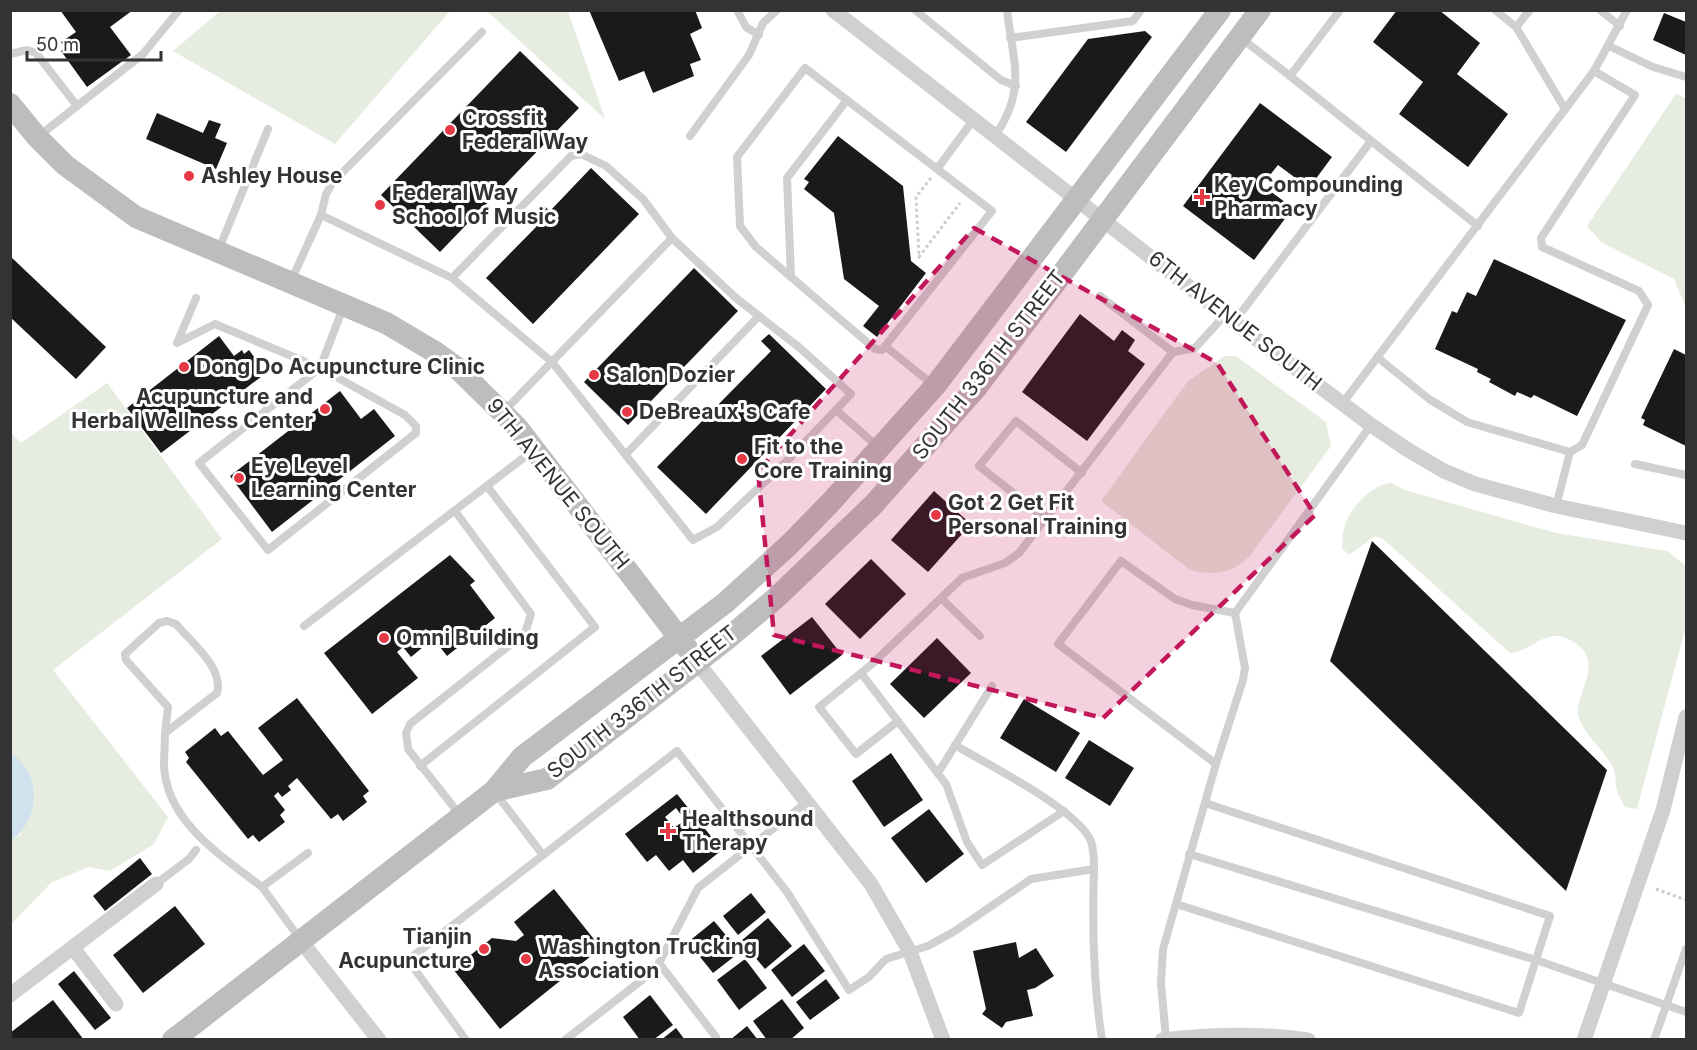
<svg xmlns="http://www.w3.org/2000/svg" width="1697" height="1050" viewBox="0 0 1697 1050" font-family="Inter,sans-serif">
  <style>
    .green { fill: #e6ecdf }
    .water { fill: #cfe2ee }
    .building { fill: #1a1a1a; fill-rule: evenodd }
    .lines { fill: none; stroke-linecap: round; stroke-linejoin: round }
    .path { stroke: #cdcdcd; stroke-width: 3; stroke-dasharray: 3 3; stroke-linecap: butt }
    .lane { stroke: #d0d0d0; stroke-width: 8 }
    .street { stroke: #d0d0d0; stroke-width: 15 }
    .secondary { stroke: #bdbdbd; stroke-width: 22 }
    .marked { fill: #c2185b; fill-opacity: 0.2; stroke: #c2185b; stroke-width: 4.5; stroke-dasharray: 12 8; stroke-linejoin: round }
    .poi-dot { fill: #e63946; stroke: #fff; stroke-width: 2 }
    .labels { text-anchor: middle; stroke-width: 6; stroke-linejoin: round; paint-order: stroke }
    .poi-label { font-size: 21px; font-weight: bold; fill: #333; stroke: #fff; text-anchor: start }
    .street-label { font-size: 21px; fill: #333; stroke: #fff }
  </style>
  <rect width="100%" height="100%" fill="#fff"/>
  <g class="green">
    <polygon points="220,11 220,10 450,11 335,144 173,51"/>
    <polygon points="487,11 568,11 605,119"/>
    <polygon points="1676,94 1686,98 1686,308 1674,279 1601,242 1587,226"/>
    <path d="M1225,356H1236L1326,422L1331,446L1249,557C1231,574 1213,576 1190,570L1101,501L1188,381Z"/>
    <polygon points="107,383 222,539 53,670 168,817 154,844 110,871 89,867 52,882 11,924 11,841 21,834 14,755 11,753 11,433 21,443"/>
    <path d="M1391,483L1405,490L1556,533L1667,551L1686,566V626L1637,809L1625,807C1622,801 1617,793 1616,786C1615,780 1616,773 1613,768C1605,750 1585,737 1579,718C1571,698 1605,667 1578,645C1572,641 1565,636 1557,636C1539,636 1527,652 1510,653L1383,539L1375,536L1349,555L1342,548C1343,542 1342,535 1344,529C1348,509 1371,485 1391,483Z"/>
  </g>
  <path class="water" d="M10,753C43,773 40,820 11,841Z"/>
  <g class="building">
    <polygon points="60,10 133,10 110,27 131,55 87,87 61,51 65,48 61,42 76,32"/>
    <polygon points="589,10 695,10 702,28 690,34 701,60 690,64 694,76 653,93 644,71 619,81"/>
    <polygon points="1397,10 1439,10 1480,43 1457,74 1508,114 1468,167 1399,114 1423,82 1373,42"/>
    <polygon points="1664,13 1686,22 1686,55 1653,40"/>
    <polygon points="1145,31 1152,37 1066,152 1026,122 1088,39"/>
    <polygon points="520,51 579,108 440,252 381,195"/>
    <polygon points="1260,103 1332,157 1309,188 1278,165 1262,185 1293,208 1254,260 1183,206"/>
    <polygon points="157,113 203,133 209,120 221,124 215,138 227,143 216,169 146,139"/>
    <polygon points="838,136 903,186 911,261 926,273 877,337 863,326 879,306 844,279 834,213 804,189 809,182 804,179"/>
    <polygon points="591,168 639,214 533,324 486,278 536,227 533,218 544,206 550,211"/>
    <polygon points="10,256 106,347 76,379 10,317"/>
    <polygon points="1494,259 1626,320 1577,416 1534,395 1531,398 1517,392 1515,396 1489,382 1491,379 1477,372 1478,369 1435,349 1452,311 1457,313 1467,292 1476,296"/>
    <polygon points="694,268 738,311 628,425 584,382"/>
    <polygon points="1080,314 1114,341 1122,330 1135,340 1128,351 1145,364 1087,441 1022,392"/>
    <polygon points="769,334 826,389 706,514 657,467 771,351 761,341"/>
    <polygon points="219,336 234,356 242,350 244,354 249,350 266,373 161,453 127,408"/>
    <polygon points="1674,349 1686,355 1686,446 1643,425 1645,420 1641,418"/>
    <polygon points="340,391 361,419 374,409 395,436 272,532 230,476"/>
    <polygon points="934,491 971,524 928,572 891,540"/>
    <polygon points="1372,541 1607,770 1566,891 1330,661"/>
    <polygon points="450,555 475,581 470,585 495,618 447,656 426,629 420,633 428,643 411,657 403,647 397,652 418,678 372,714 324,653"/>
    <polygon points="871,559 906,594 860,639 825,604"/>
    <polygon points="812,617 842,655 790,695 761,656"/>
    <polygon points="937,638 971,673 924,718 890,684"/>
    <polygon points="297,698 369,791 363,796 367,802 343,821 338,814 331,819 297,778 288,786 291,790 282,797 278,792 274,796 285,810 280,815 285,822 259,842 253,835 248,839 186,762 189,758 185,752 215,728 221,736 228,731 263,775 283,760 258,728"/>
    <polygon points="1024,699 1080,733 1056,772 1000,738"/>
    <polygon points="1089,740 1134,768 1110,806 1065,778"/>
    <polygon points="891,753 923,800 884,827 852,781"/>
    <path d="M677,794L722,850L693,873L683,860L669,871L656,855L647,862L625,834ZM676,808L685,820L674,828L665,817Z"/>
    <polygon points="929,809 964,854 926,883 891,838"/>
    <polygon points="140,858 152,874 105,911 93,896"/>
    <polygon points="554,889 601,948 500,1029 453,969 492,938 516,941 524,935 514,922"/>
    <polygon points="751,893 766,912 738,935 723,916"/>
    <polygon points="175,906 205,944 143,993 113,955"/>
    <polygon points="768,918 792,946 765,969 741,941"/>
    <polygon points="714,921 740,952 713,973 688,942"/>
    <polygon points="1016,942 1019,958 1036,948 1054,976 1035,988 1027,990 1033,1016 1006,1022 1002,1028 982,1014 986,1009 973,951"/>
    <polygon points="804,944 825,971 792,997 771,970"/>
    <polygon points="745,959 767,988 739,1010 717,980"/>
    <polygon points="74,971 111,1018 95,1030 58,984"/>
    <polygon points="826,979 840,998 810,1020 796,1002"/>
    <polygon points="650,995 673,1025 653,1040 640,1040 623,1017"/>
    <polygon points="782,999 804,1028 790,1040 767,1040 753,1021"/>
    <polygon points="53,1000 84,1040 10,1040 10,1033"/>
    <polygon points="747,1026 758,1040 730,1040"/>
    <polygon points="676,1028 685,1040 661,1040"/>
  </g>
  <g class="lines">
    <g class="path">
      <polyline points="931,178 916,197 919,257 960,203"/>
      <polyline points="1656,889 1686,900"/>
    </g>
    <g class="lane">
      <polyline points="737,10 746,27 759,35"/>
      <polyline points="915,10 1001,80 1016,86"/>
      <polyline points="1495,10 1516,27 1530,10"/>
      <polyline points="1600,10 1620,26"/>
      <polyline points="1516,27 1565,109"/>
      <polyline points="1010,38 1133,21 1141,10"/>
      <polyline points="1241,38 1290,76 1340,10"/>
      <polyline points="1609,46 1653,67 1686,77"/>
      <polyline points="10,54 27,50 36,53 77,106 39,136"/>
      <polygon points="805,68 992,211 882,350 875,349 756,247 740,226 737,157"/>
      <polyline points="1290,76 1478,226"/>
      <polyline points="77,106 143,54 179,10"/>
      <polyline points="690,136 749,55 763,23 777,10"/>
      <path d="M995,136C1027,90 1013,62 1007,10"/>
      <polyline points="937,169 974,119"/>
      <polyline points="321,215 326,194 333,182 482,32"/>
      <polyline points="219,249 268,129"/>
      <polyline points="791,277 787,178 847,100"/>
      <polyline points="291,281 321,215 452,278 571,156 581,154 606,166 643,199 672,238 736,298 800,348 851,394 789,459 717,527 693,540 552,362 452,278"/>
      <polyline points="1100,296 1173,352 1195,348 1225,315"/>
      <polyline points="196,298 177,343 215,324 320,368 343,308"/>
      <polyline points="1234,322 1371,141"/>
      <polyline points="885,346 933,385"/>
      <polyline points="1377,357 1429,399 1467,422 1570,452 1582,445 1648,305 1639,291 1542,247 1541,238 1635,95 1594,71"/>
      <polygon points="320,368 405,415 416,426 416,433 268,550 199,463"/>
      <polyline points="1342,404 1594,71 1627,10"/>
      <polyline points="505,410 672,238"/>
      <polyline points="836,410 877,446"/>
      <polyline points="626,454 759,316"/>
      <polyline points="1635,464 1686,475"/>
      <polyline points="1556,506 1570,452"/>
      <polyline points="455,511 531,614 525,633 410,724 406,733 408,749 460,815"/>
      <polyline points="1046,519 979,466 1016,421 1082,473"/>
      <polyline points="941,598 980,636"/>
      <polyline points="304,626 531,452"/>
      <polyline points="861,673 946,784 967,842 982,865 1064,811"/>
      <polyline points="898,721 856,754 819,707 872,664 962,578 1005,563 1019,553 1173,352"/>
      <path d="M165,733L168,707L126,660L125,654L159,623L167,621L176,624C191,642 224,668 217,693L165,733C165,744 164,755 164,766C167,823 222,856 262,887"/>
      <polyline points="1216,764 1058,644 1121,561 1175,599 1192,605 1235,613"/>
      <polyline points="420,766 595,627 487,486"/>
      <polyline points="938,773 992,686"/>
      <polyline points="497,795 543,855"/>
      <polyline points="1189,854 1536,960 1686,1012"/>
      <path d="M1094,869C1092,927 1093,982 1102,1040"/>
      <polyline points="156,884 189,859 196,850"/>
      <polyline points="1176,904 1519,1013 1550,916 1205,803"/>
      <polyline points="300,939 262,887 308,853"/>
      <polyline points="659,963 716,1037"/>
      <polyline points="1166,1039 1161,983 1163,949 1216,764 1243,680 1245,668 1235,613 1371,425"/>
      <path d="M466,1040L408,960L677,751L787,892L849,990L869,977L886,959L928,946L955,931L1031,879L1094,869C1094,859 1094,851 1091,841C1076,808 988,765 955,745"/>
      <polyline points="565,1040 656,969 698,888 807,802"/>
      <polyline points="1654,1040 1686,949"/>
    </g>
    <g class="street">
      <polyline points="833,10 1234,322 1371,425 1408,450 1444,471 1475,484 1556,506 1686,533"/>
      <polyline points="697,662 871,884 910,952 943,1040"/>
      <polyline points="301,941 379,1040"/>
      <polyline points="73,948 116,1004"/>
      <polyline points="10,995 156,884"/>
      <path d="M1162,1040C1211,1034 1260,1033 1308,1040"/>
      <polyline points="1584,1040 1663,810 1686,717"/>
    </g>
    <g class="secondary">
      <polyline points="10,104 37,137 65,165 136,217 386,323 435,352 457,368 517,427 687,648"/>
      <polyline points="494,791 547,779 727,639 777,597 874,504 977,387 1260,10"/>
      <polyline points="173,1040 494,791 522,757 725,603 789,545 830,503 935,386 1220,10"/>
    </g>
  </g>
  <path class="marked" d="M974,228L1217,363L1315,515L1103,718L774,635L758,471Z"/>
  <g class="poi-dot">
    <circle cx="450" cy="130" r="6"/>
    <circle cx="189" cy="176" r="6"/>
    <path d="M1199 188h6v6h6v6h-6v6h-6v-6h-6v-6h6z"/>
    <circle cx="380" cy="205" r="6"/>
    <circle cx="184" cy="367" r="6"/>
    <circle cx="594" cy="375" r="6"/>
    <circle cx="325" cy="409" r="6"/>
    <circle cx="627" cy="412" r="6"/>
    <circle cx="742" cy="459" r="6"/>
    <circle cx="239" cy="478" r="6"/>
    <circle cx="936" cy="515" r="6"/>
    <circle cx="384" cy="638" r="6"/>
    <path d="M665 822h6v6h6v6h-6v6h-6v-6h-6v-6h6z"/>
    <circle cx="484" cy="949" r="6"/>
    <circle cx="526" cy="959" r="6"/>
  </g>
  <g class="labels">
    <g class="poi-label">
      <text x="462" y="125">Crossfit<tspan x="462" dy="24">Federal Way</tspan></text>
      <text x="201" y="183">Ashley House</text>
      <text x="1214" y="192">Key Compounding<tspan x="1214" dy="24">Pharmacy</tspan></text>
      <text x="392" y="200">Federal Way<tspan x="392" dy="24">School of Music</tspan></text>
      <text x="196" y="374">Dong Do Acupuncture Clinic</text>
      <text x="606" y="382">Salon Dozier</text>
      <text x="313" y="404" text-anchor="end">Acupuncture and<tspan x="313" dy="24">Herbal Wellness Center</tspan></text>
      <text x="639" y="419">DeBreaux's Cafe</text>
      <text x="754" y="454">Fit to the<tspan x="754" dy="24">Core Training</tspan></text>
      <text x="251" y="473">Eye Level<tspan x="251" dy="24">Learning Center</tspan></text>
      <text x="948" y="510">Got 2 Get Fit<tspan x="948" dy="24">Personal Training</tspan></text>
      <text x="396" y="645">Omni Building</text>
      <text x="682" y="826">Healthsound<tspan x="682" dy="24">Therapy</tspan></text>
      <text x="472" y="944" text-anchor="end">Tianjin<tspan x="472" dy="24">Acupuncture</tspan></text>
      <text x="538" y="954">Washington Trucking<tspan x="538" dy="24">Association</tspan></text>
    </g>
    <g class="street-label">
      <text transform="translate(1235 321) rotate(38)" y="7">6TH AVENUE SOUTH</text>
      <text transform="translate(989 365) rotate(-52)" y="7">SOUTH 336TH STREET</text>
      <text transform="translate(558 484) rotate(51)" y="7">9TH AVENUE SOUTH</text>
      <text transform="translate(642 702) rotate(-38)" y="7">SOUTH 336TH STREET</text>
    </g>
  </g>
  <rect width="1697" height="1050" fill="none" stroke="#333333" stroke-width="24"/>
  <path d="M27 51v9h134v-9" fill="none" stroke="#333333" stroke-width="3"/>
  <text x="36" y="51" font-size="18" fill="#333333" stroke="#ffffff" stroke-width="4.5" paint-order="stroke">50 m</text>
</svg>
